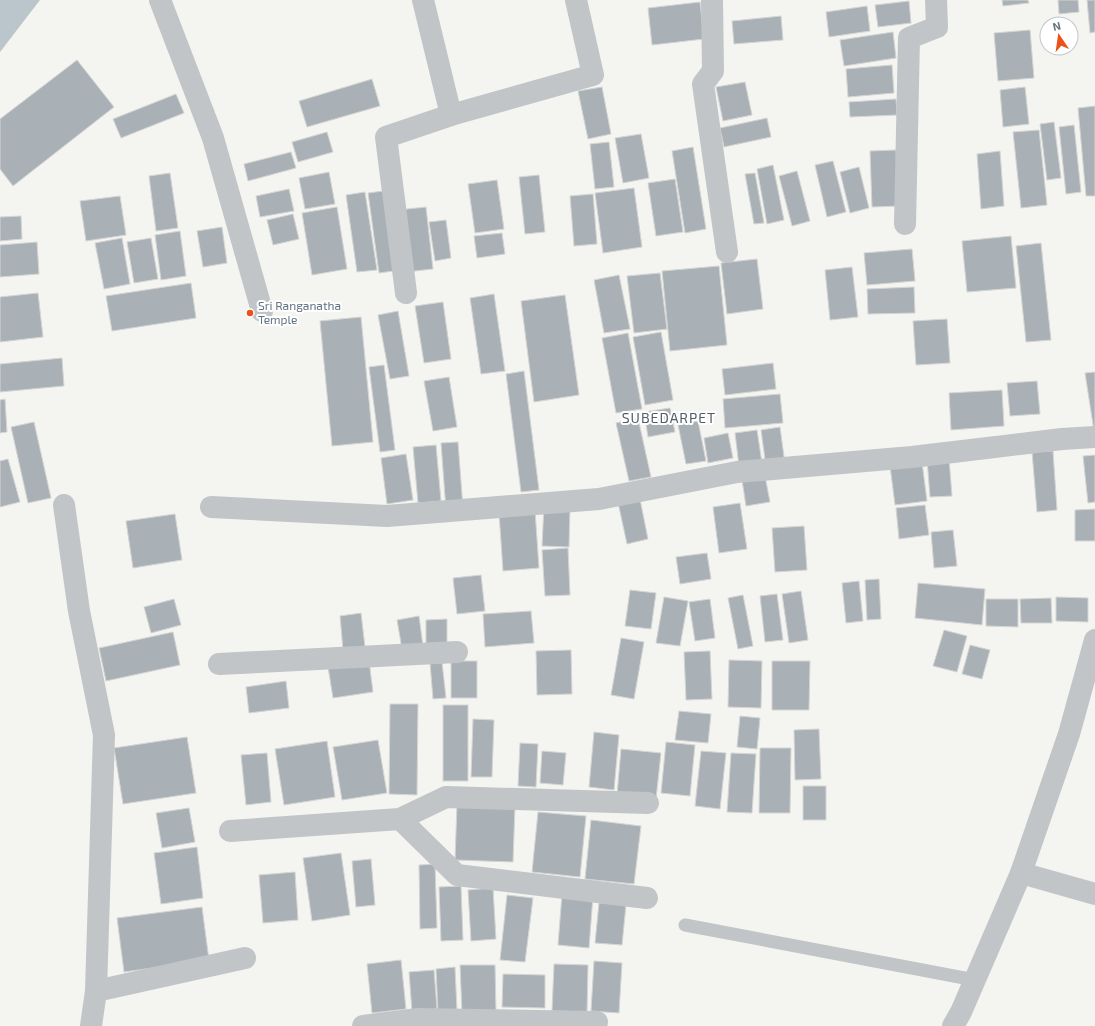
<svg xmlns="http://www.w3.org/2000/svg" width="1095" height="1026" viewBox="0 0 1095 1026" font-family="'Exo 2',sans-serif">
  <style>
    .water { fill: #bac6cb }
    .building { fill: #a9b1b7; stroke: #d5d5d3 }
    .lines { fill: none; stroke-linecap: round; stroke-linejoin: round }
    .service { stroke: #c1c5c8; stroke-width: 13 }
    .minor { stroke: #c1c5c8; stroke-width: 22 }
    .poi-dot { fill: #eb5119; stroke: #fff; stroke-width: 1.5 }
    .labels { text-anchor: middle; stroke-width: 4; stroke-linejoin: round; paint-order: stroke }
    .poi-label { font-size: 12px; fill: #627382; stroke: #fff; text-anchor: start }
    .quarter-label { font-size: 14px; letter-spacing: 1px; fill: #505c67; stroke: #fff }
  </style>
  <rect width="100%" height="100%" fill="#f4f4f0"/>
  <polygon class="water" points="0,0 40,0 0,52"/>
  <g class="building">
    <polygon points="1002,0 1028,0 1029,3 1003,6"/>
    <polygon points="1058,0 1078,0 1079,12 1059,14"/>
    <polygon points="1087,0 1095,0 1095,32 1090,33"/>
    <polygon points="909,1 911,23 878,27 875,5"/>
    <polygon points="700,2 704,39 652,45 648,8"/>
    <polygon points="867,6 870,31 829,37 826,12"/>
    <polygon points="781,16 783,40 734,44 732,21"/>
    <polygon points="1030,30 1034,78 998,81 994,33"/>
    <polygon points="893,32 896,58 844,66 840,40"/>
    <polygon points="77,60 114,107 13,186 0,169 0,119"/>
    <polygon points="892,65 894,93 848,97 846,69"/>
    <polygon points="372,79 380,106 307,127 299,101"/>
    <polygon points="745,82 752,115 723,121 716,87"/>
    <polygon points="602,87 611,134 588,139 578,91"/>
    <polygon points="1025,87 1029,124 1003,127 1000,90"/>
    <polygon points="176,94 184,113 121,138 113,119"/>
    <polygon points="896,99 897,115 850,117 849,102"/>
    <polygon points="1095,106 1095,196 1086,196 1078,108"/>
    <polygon points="767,118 771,137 724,147 720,128"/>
    <polygon points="1054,122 1061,178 1047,180 1040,124"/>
    <polygon points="1074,125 1081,192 1066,194 1059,127"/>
    <polygon points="1039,130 1047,205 1021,208 1013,132"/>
    <polygon points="327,132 333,152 298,162 292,142"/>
    <polygon points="641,134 649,178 623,183 615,138"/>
    <polygon points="609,142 614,187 595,189 590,144"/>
    <polygon points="693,147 706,229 685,233 672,151"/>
    <polygon points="896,150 899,206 872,207 870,151"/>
    <polygon points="1000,151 1004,206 981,209 977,154"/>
    <polygon points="291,152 296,168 248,181 244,164"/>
    <polygon points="833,161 846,212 827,217 815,165"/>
    <polygon points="773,165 784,220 767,224 757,169"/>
    <polygon points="859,167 869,208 850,213 840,172"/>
    <polygon points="797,171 810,221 792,226 779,176"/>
    <polygon points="329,172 335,204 305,209 299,178"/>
    <polygon points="170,173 178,228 156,231 149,176"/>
    <polygon points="755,173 764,223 754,224 745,174"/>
    <polygon points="539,175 545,232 525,234 519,177"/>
    <polygon points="675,179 683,232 656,236 648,183"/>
    <polygon points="497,180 504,229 475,233 468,184"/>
    <polygon points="634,188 642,247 603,253 595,193"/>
    <polygon points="289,189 294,211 260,217 256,196"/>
    <polygon points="391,190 401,270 379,273 368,193"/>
    <polygon points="365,192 377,270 357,272 346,195"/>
    <polygon points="593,194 597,244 574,246 570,196"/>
    <polygon points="120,196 126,235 86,241 80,201"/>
    <polygon points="337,207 347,269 312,275 302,213"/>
    <polygon points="426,207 433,269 406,272 398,210"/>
    <polygon points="293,214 299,239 273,245 267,220"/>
    <polygon points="21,216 22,239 0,241 0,217"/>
    <polygon points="446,220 451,258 435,261 429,222"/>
    <polygon points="222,227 227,263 203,267 197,231"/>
    <polygon points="180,231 186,276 161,280 155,235"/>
    <polygon points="502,233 505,254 477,258 474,236"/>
    <polygon points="1011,236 1016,288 967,292 962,241"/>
    <polygon points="122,238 130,284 104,289 95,243"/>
    <polygon points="151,238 158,279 134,283 127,242"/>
    <polygon points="37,242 39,274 0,277 0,245"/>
    <polygon points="1041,243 1051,340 1026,342 1016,246"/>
    <polygon points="912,249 915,281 867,285 864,253"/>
    <polygon points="757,259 763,309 727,314 721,263"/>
    <polygon points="719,266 727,345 670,351 662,271"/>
    <polygon points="852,267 858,317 830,320 825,270"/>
    <polygon points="660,273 667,329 634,333 627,276"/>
    <polygon points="619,275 630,329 604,333 594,280"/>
    <polygon points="191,283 196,318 112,331 106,296"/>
    <polygon points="914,287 915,313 868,314 867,289"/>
    <polygon points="38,293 43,337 0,342 0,297"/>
    <polygon points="494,294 505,371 481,374 470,298"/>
    <polygon points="565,295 579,395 534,402 521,301"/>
    <polygon points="443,302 451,359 424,363 415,306"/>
    <polygon points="398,311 409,376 390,379 378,315"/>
    <polygon points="361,317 373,442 332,446 320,321"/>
    <polygon points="947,319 950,363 916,365 913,321"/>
    <polygon points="661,332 673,400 645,405 633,337"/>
    <polygon points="628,333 642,409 616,413 602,338"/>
    <polygon points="62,358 64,386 0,392 0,364"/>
    <polygon points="773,363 776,389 725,395 722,369"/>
    <polygon points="384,365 395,450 380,452 369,367"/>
    <polygon points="524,371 539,490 521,492 506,374"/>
    <polygon points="1095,372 1095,431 1094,431 1085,373"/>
    <polygon points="449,377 457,427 433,431 424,381"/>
    <polygon points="1037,381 1040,414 1010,416 1007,383"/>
    <polygon points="1002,390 1004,426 951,430 949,393"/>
    <polygon points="780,394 783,423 725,428 723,399"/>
    <polygon points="5,399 7,432 0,433 0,400"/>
    <polygon points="670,408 675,432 648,437 644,412"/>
    <polygon points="638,418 651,477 629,481 616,423"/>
    <polygon points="698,421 706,461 686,464 678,425"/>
    <polygon points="34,422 51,498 28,503 11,427"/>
    <polygon points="780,427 785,464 766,467 761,430"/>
    <polygon points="757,430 762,463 739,466 735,433"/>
    <polygon points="728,433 733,458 708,463 704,438"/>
    <polygon points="458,442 463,508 446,510 441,443"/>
    <polygon points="436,445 441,501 418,503 413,447"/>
    <polygon points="1053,451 1057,510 1037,512 1032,452"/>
    <polygon points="406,454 413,500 387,504 381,458"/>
    <polygon points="1095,455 1095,502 1088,503 1083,456"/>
    <polygon points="949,458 952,496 930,497 927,459"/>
    <polygon points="8,459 20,502 0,507 0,461"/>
    <polygon points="922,462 927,501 895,505 890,466"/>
    <polygon points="765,476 770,502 746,506 742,480"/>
    <polygon points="639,494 648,539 627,544 617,498"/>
    <polygon points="740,503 747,549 719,553 713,507"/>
    <polygon points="925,505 929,535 899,539 896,508"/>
    <polygon points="544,506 570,507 569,547 542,546"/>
    <polygon points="1095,509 1095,541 1075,541 1075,510"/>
    <polygon points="535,510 539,568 503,571 499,513"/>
    <polygon points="175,514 182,560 133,568 126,521"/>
    <polygon points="804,526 807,570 775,572 772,528"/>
    <polygon points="953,530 957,566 934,568 931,532"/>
    <polygon points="568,548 570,595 545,596 542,550"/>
    <polygon points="707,553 711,579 680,584 676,557"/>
    <polygon points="481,575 485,611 457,614 453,578"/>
    <polygon points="879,579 881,619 867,620 865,580"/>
    <polygon points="859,581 863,621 846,623 842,583"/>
    <polygon points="918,583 985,589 982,625 915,618"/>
    <polygon points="630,590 656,593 651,629 625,626"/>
    <polygon points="801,591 808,640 789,643 782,594"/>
    <polygon points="777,594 783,640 765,642 760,596"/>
    <polygon points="743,595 753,646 738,649 728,598"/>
    <polygon points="664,597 688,601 680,646 656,643"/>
    <polygon points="1056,597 1088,598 1088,622 1056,621"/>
    <polygon points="1051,598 1052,623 1021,623 1020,599"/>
    <polygon points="174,599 181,625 151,633 144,607"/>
    <polygon points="710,599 715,638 695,641 689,602"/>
    <polygon points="986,599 1018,599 1018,627 986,626"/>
    <polygon points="531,611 534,643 485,647 483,614"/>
    <polygon points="361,613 365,647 343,650 340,616"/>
    <polygon points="419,616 423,646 402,649 397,620"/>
    <polygon points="447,619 447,644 426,644 426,620"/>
    <polygon points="944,630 967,636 957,672 933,666"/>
    <polygon points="173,632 180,665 106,681 99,648"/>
    <polygon points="621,638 644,642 634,699 611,695"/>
    <polygon points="970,645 990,650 982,679 962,674"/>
    <polygon points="571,650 572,694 537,695 536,651"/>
    <polygon points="710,651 712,699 686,700 684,652"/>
    <polygon points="729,660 762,661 761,708 728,707"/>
    <polygon points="369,661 373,692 333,698 328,667"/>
    <rect x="451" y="661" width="26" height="37"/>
    <polygon points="772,661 810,661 809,710 772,710"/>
    <polygon points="442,662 446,698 433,699 430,663"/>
    <polygon points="286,681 289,708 249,713 246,687"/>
    <polygon points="390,704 418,704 417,795 389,794"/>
    <rect x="443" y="705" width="25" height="76"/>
    <polygon points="679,711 711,714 708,743 675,740"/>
    <polygon points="740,716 760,718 757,749 737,747"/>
    <polygon points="473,719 494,720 492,777 471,777"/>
    <polygon points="819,729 821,779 795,780 794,730"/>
    <polygon points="594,732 619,735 614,790 589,787"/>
    <polygon points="187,737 196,793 123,804 114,748"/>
    <polygon points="378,740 387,793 342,800 333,747"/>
    <polygon points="327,741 335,797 284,805 275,749"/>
    <polygon points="666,742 695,745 690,796 661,793"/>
    <polygon points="520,743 538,744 536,787 518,786"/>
    <polygon points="760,748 791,748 790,813 759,813"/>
    <polygon points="621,749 661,753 656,799 617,795"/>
    <polygon points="542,751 566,753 563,785 540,783"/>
    <polygon points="701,751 726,753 720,809 695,806"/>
    <polygon points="267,753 271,802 246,805 241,755"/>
    <polygon points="731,753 756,754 752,813 727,812"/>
    <rect x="803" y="786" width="23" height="34"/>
    <polygon points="457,804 515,806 513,862 455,860"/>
    <polygon points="189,808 195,842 162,848 156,813"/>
    <polygon points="538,812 586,816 580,877 532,872"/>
    <polygon points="591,820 641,826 634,884 585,879"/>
    <polygon points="197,847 203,898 161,904 154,853"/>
    <polygon points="341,853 350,915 312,921 303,858"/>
    <polygon points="371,859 375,905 356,907 352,861"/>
    <polygon points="435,864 437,928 420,929 419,865"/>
    <polygon points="295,872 298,920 263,923 259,875"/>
    <polygon points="461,886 463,940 441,941 439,887"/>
    <polygon points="493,888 496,939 471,941 468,890"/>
    <polygon points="562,894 593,896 589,948 558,945"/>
    <polygon points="507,895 533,898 525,962 500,960"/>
    <polygon points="599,903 626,905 622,945 595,943"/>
    <polygon points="202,907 209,960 124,972 117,918"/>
    <polygon points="401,960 406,1009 372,1013 367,964"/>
    <polygon points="594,961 622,963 619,1013 591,1011"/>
    <polygon points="554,964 588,965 587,1012 552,1011"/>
    <polygon points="460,965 495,965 496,1012 462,1013"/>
    <polygon points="455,967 457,1011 438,1012 436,969"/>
    <polygon points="434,970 437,1009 412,1012 409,972"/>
    <polygon points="503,974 545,975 545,1008 502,1007"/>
  </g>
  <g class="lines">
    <polyline class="service" points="685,925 975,980"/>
    <g class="minor">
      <polyline points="160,0 213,138 262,311"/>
      <polyline points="423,0 451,115 593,75 576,0"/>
      <polyline points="712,0 713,71 703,84 727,252"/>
      <polyline points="905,224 909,38 937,27 936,0"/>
      <polyline points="406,293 386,137 451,115"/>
      <polyline points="64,505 79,611 104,735 96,991 91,1026"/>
      <polyline points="211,507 387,516 599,499 737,472 912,457 1062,439 1095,437"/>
      <polyline points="219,664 457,652"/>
      <polyline points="400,819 446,797 648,803"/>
      <polyline points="230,831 400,819 457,875 647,898"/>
      <polyline points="1021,873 1095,894"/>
      <polyline points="96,991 245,958"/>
      <polyline points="363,1026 418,1019 597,1022"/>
      <polyline points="953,1026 961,1012 1021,873 1069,734 1095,640"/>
    </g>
  </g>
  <circle class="poi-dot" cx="250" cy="313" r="4"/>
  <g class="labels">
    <g class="poi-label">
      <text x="258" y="310">Sri Ranganatha<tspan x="258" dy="14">Temple</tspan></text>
    </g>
    <g class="quarter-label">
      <text x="669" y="423">SUBEDARPET</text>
    </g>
  </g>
  <g transform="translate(1059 36) rotate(347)"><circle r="19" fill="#ffffff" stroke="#c0c7cd"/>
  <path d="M0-3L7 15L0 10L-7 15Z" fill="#eb5119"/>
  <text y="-6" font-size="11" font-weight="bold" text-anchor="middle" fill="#627382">N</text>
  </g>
</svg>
